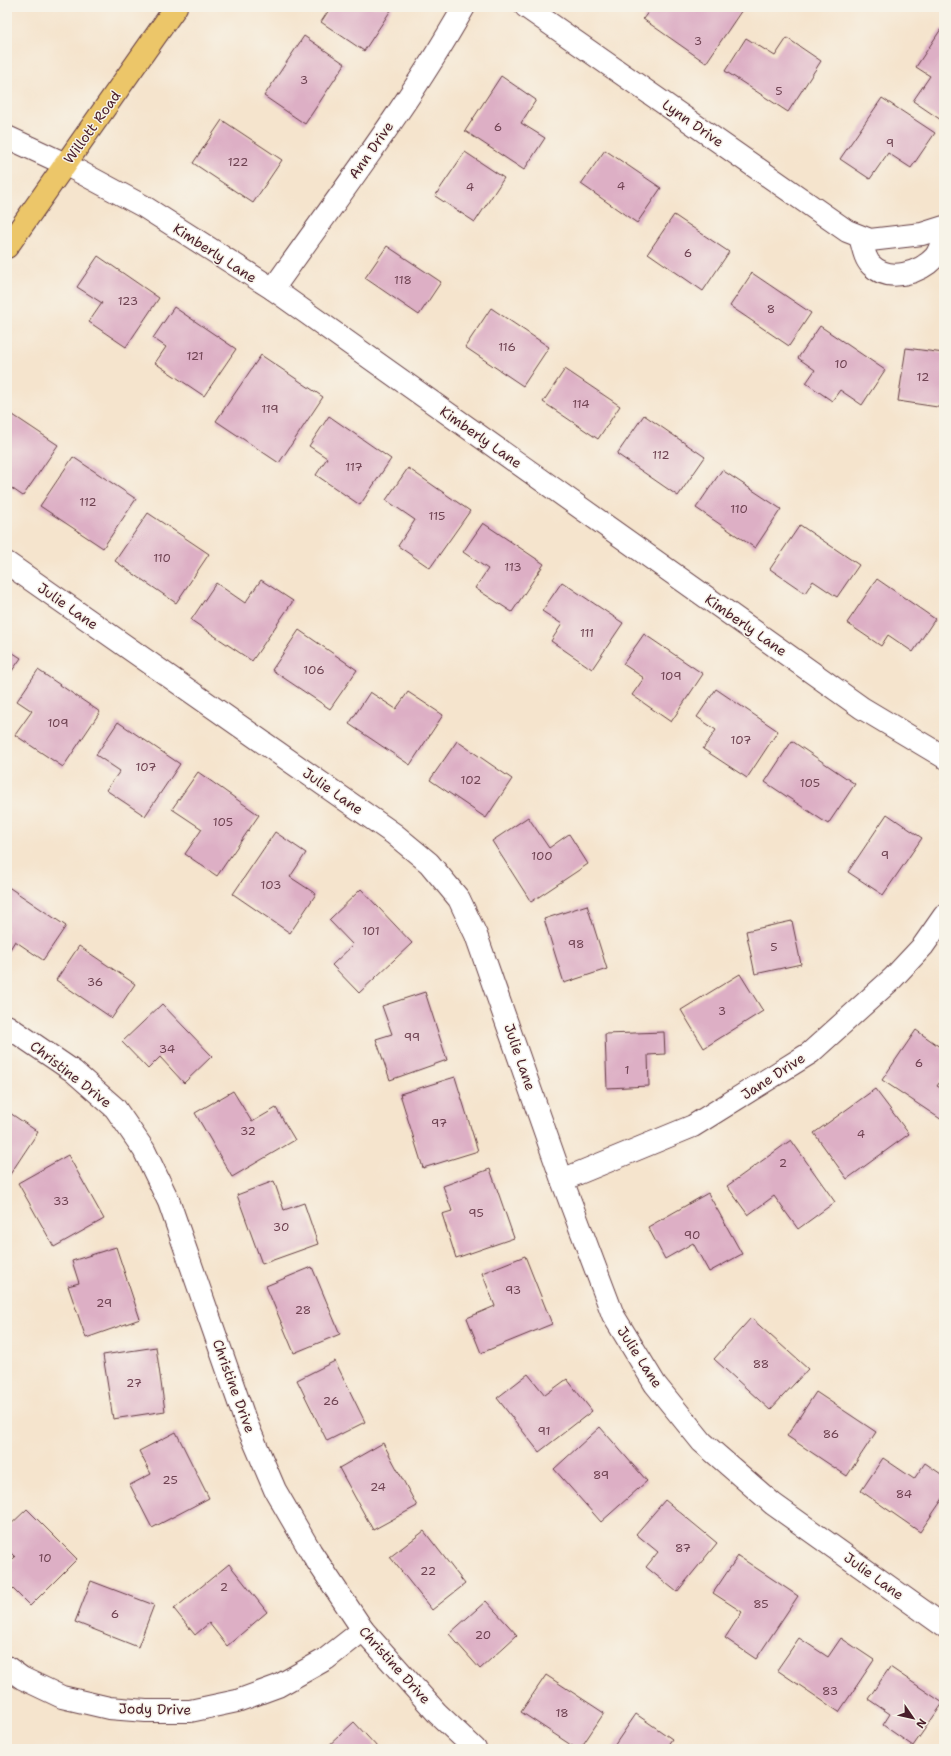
<svg xmlns="http://www.w3.org/2000/svg" width="951" height="1756" viewBox="0 0 951 1756" font-family="'Shantell Sans',sans-serif">
  <style>
    .building { fill: #ddafc5 }
    .lines { fill: none; stroke-linecap: round; stroke-linejoin: round }
    .minor-casing { stroke: #643d43; stroke-width: 24 }
    .major-casing { stroke: #643d43; stroke-width: 24 }
    .minor { stroke: #fff; stroke-width: 22 }
    .major { stroke: #ecc669; stroke-width: 22 }
    .labels { text-anchor: middle; stroke-width: 3; stroke-linejoin: round; paint-order: stroke }
    .number-label { font-size: 12px; fill: #6f4352 }
    .street-label { font-size: 14px; fill: #4a1f2b; stroke: #f7f3e8 }
  </style>
  <rect width="100%" height="100%" fill="#f7f3e8"/>
  <filter id="ink" filterUnits="userSpaceOnUse"><feTurbulence type="fractalNoise" baseFrequency=".025" numOctaves="2"/><feDisplacementMap in="SourceGraphic" scale="8" xChannelSelector="R" yChannelSelector="G"/><feConvolveMatrix kernelMatrix="1 2 1 2 8 2 1 2 1" color-interpolation-filters="sRGB"/></filter>
  <filter id="wash" filterUnits="userSpaceOnUse"><feTurbulence type="fractalNoise" baseFrequency=".012" numOctaves="4" result="noise"/><feDisplacementMap in="SourceGraphic" scale="16" xChannelSelector="R" yChannelSelector="G"/><feGaussianBlur stdDeviation="0.9" result="paint"/><feColorMatrix in="noise" values="0 0 0 0 0 0 0 0 0 0 0 0 0 0 0 0 0 1.4 0 .05"/><feComposite in="paint" operator="in"/></filter>
  <g filter="url(#wash)">
    <rect width="100%" height="100%" fill="#f5e4cd"/>
    <g id="blocks">
      <g class="building">
        <polygon points="331,7 393,7 364,51 321,22"/>
        <polygon points="652,7 744,7 706,63 643,19"/>
        <polygon points="941,29 944,31 944,122 913,101 930,76 916,67"/>
        <polygon points="304,36 345,64 305,124 264,96"/>
        <polygon points="746,38 775,56 787,38 821,61 788,112 725,71"/>
        <polygon points="501,76 536,100 521,123 545,138 524,170 465,131"/>
        <polygon points="882,98 935,133 911,168 888,153 870,179 840,159"/>
        <polygon points="222,120 282,160 253,203 193,163"/>
        <polygon points="605,150 661,188 637,223 581,184"/>
        <polygon points="465,152 504,178 475,222 435,196"/>
        <polygon points="674,215 729,252 703,291 648,253"/>
        <polygon points="387,246 441,282 419,315 365,278"/>
        <polygon points="98,256 159,298 126,347 89,322 102,303 77,287"/>
        <polygon points="752,273 811,313 789,346 730,306"/>
        <polygon points="174,307 236,349 204,396 155,363 166,347 153,338"/>
        <polygon points="491,308 549,347 523,386 465,347"/>
        <polygon points="820,326 885,370 862,405 840,390 832,401 806,383 815,370 798,358"/>
        <polygon points="906,348 944,353 944,408 898,401"/>
        <polygon points="261,355 323,397 279,463 216,421"/>
        <polygon points="565,369 620,406 598,439 543,402"/>
        <polygon points="7,411 58,445 23,496 7,485"/>
        <polygon points="644,415 705,457 678,496 617,454"/>
        <polygon points="329,416 391,459 360,505 316,475 327,458 309,446"/>
        <polygon points="73,457 136,499 103,548 40,506"/>
        <polygon points="408,468 470,511 430,568 398,546 415,520 386,500"/>
        <polygon points="722,470 781,509 755,548 696,508"/>
        <polygon points="148,513 209,554 176,603 115,561"/>
        <polygon points="483,523 544,564 512,612 475,588 488,569 463,552"/>
        <polygon points="800,525 859,565 837,597 813,581 805,593 770,569"/>
        <polygon points="877,579 935,619 913,652 888,635 881,646 847,623"/>
        <polygon points="261,580 293,601 252,661 191,620 216,583 245,603"/>
        <polygon points="562,582 623,623 592,669 551,641 562,624 542,611"/>
        <polygon points="299,630 357,670 330,709 272,670"/>
        <polygon points="644,634 703,674 671,722 632,695 644,678 623,664"/>
        <polygon points="7,649 21,658 7,678"/>
        <polygon points="38,670 100,712 63,767 15,735 32,711 17,701"/>
        <polygon points="716,689 778,731 747,778 703,749 716,730 697,717"/>
        <polygon points="370,692 396,709 408,692 443,715 410,765 349,724"/>
        <polygon points="118,722 180,764 145,816 106,790 120,771 96,755"/>
        <polygon points="457,741 512,779 486,818 430,780"/>
        <polygon points="792,741 855,784 828,824 765,782"/>
        <polygon points="198,772 259,815 217,876 185,854 202,829 172,809"/>
        <polygon points="887,814 922,838 883,895 848,872"/>
        <polygon points="528,817 549,848 569,834 588,864 531,902 492,841"/>
        <polygon points="275,832 306,853 290,877 316,894 290,933 233,894"/>
        <polygon points="7,886 66,926 43,960 15,941 9,951 7,950"/>
        <polygon points="361,889 412,943 359,993 332,965 353,945 329,920"/>
        <polygon points="587,905 607,969 564,983 544,919"/>
        <polygon points="792,921 801,964 755,974 746,931"/>
        <polygon points="79,946 135,984 112,1018 56,980"/>
        <polygon points="740,974 763,1011 704,1048 681,1010"/>
        <polygon points="425,992 447,1060 390,1080 376,1039 392,1034 382,1006"/>
        <polygon points="162,1004 212,1056 184,1083 160,1057 148,1069 122,1042"/>
        <polygon points="916,1030 944,1050 944,1076 937,1086 944,1090 944,1117 942,1120 882,1080"/>
        <polygon points="664,1032 665,1054 648,1055 649,1086 607,1088 605,1034"/>
        <polygon points="455,1077 478,1151 423,1168 400,1094"/>
        <polygon points="875,1089 909,1134 847,1179 814,1133"/>
        <polygon points="233,1091 252,1122 276,1108 295,1140 232,1177 195,1113"/>
        <polygon points="7,1111 38,1132 7,1179"/>
        <polygon points="791,1140 835,1202 798,1229 774,1196 748,1215 727,1186"/>
        <polygon points="68,1155 104,1219 54,1247 18,1183"/>
        <polygon points="490,1169 514,1238 456,1258 442,1214 452,1211 443,1186"/>
        <polygon points="274,1181 284,1210 304,1203 318,1244 262,1264 237,1195"/>
        <polygon points="708,1193 742,1254 709,1272 693,1243 665,1259 648,1227"/>
        <polygon points="116,1247 140,1319 86,1338 68,1286 79,1283 72,1261"/>
        <polygon points="525,1256 552,1324 481,1353 467,1318 495,1306 482,1273"/>
        <polygon points="312,1267 340,1334 294,1353 266,1286"/>
        <polygon points="751,1318 808,1369 770,1410 714,1359"/>
        <polygon points="156,1347 165,1411 113,1419 103,1355"/>
        <polygon points="335,1361 365,1422 327,1441 297,1380"/>
        <polygon points="528,1374 545,1395 567,1379 592,1411 539,1452 497,1398"/>
        <polygon points="816,1392 876,1432 847,1476 787,1436"/>
        <polygon points="600,1427 647,1481 601,1522 554,1469"/>
        <polygon points="176,1432 209,1498 152,1528 130,1485 151,1474 139,1451"/>
        <polygon points="383,1443 417,1506 373,1530 339,1468"/>
        <polygon points="883,1458 914,1479 925,1463 944,1476 944,1497 920,1532 861,1491"/>
        <polygon points="665,1500 717,1543 677,1592 646,1567 658,1552 636,1534"/>
        <polygon points="27,1509 77,1559 30,1606 7,1583 7,1565 15,1557 7,1549 7,1528"/>
        <polygon points="424,1531 465,1584 432,1610 390,1557"/>
        <polygon points="738,1556 798,1596 756,1659 725,1638 742,1612 713,1593"/>
        <polygon points="229,1564 267,1612 227,1646 209,1623 195,1635 174,1609"/>
        <polygon points="91,1581 154,1605 138,1647 75,1622"/>
        <polygon points="486,1601 517,1635 480,1669 449,1634"/>
        <polygon points="799,1638 828,1657 841,1638 874,1660 839,1712 777,1670"/>
        <polygon points="890,1667 943,1703 913,1746 883,1725 890,1714 868,1699"/>
        <polygon points="546,1675 604,1713 580,1749 577,1749 521,1712"/>
        <polygon points="636,1714 672,1739 665,1749 612,1749"/>
        <polygon points="354,1722 379,1749 327,1749 326,1748"/>
      </g>
    </g>
  </g>
  <g filter="url(#ink)">
    <use href="#blocks" fill-opacity="0" stroke="#643d43" stroke-width="1"/>
    <g class="lines">
      <g class="minor-casing">
        <g id="minor">
          <polyline points="526,7 847,231 870,240 922,234 944,227"/>
          <polyline points="7,137 65,164 143,206 273,289 862,708 944,757"/>
          <path d="M860,237C863,246 864,258 871,265C889,283 920,273 935,257C940,251 942,241 944,234"/>
          <path d="M273,289C338,197 408,106 464,7"/>
          <polyline points="7,563 394,834 429,863 459,899 476,935 562,1180 613,1315 655,1384 702,1442 773,1504 944,1626"/>
          <polyline points="7,1026 73,1071 115,1108 144,1150 169,1202 245,1420 275,1490 311,1552 363,1630 437,1713 475,1749"/>
          <polyline points="562,1180 693,1126 810,1053 893,978 923,946 944,916"/>
          <polyline points="7,1667 22,1678 62,1697 109,1708 146,1711 190,1711 237,1701 278,1686 326,1659 363,1630"/>
        </g>
      </g>
      <g class="major-casing">
        <polyline id="major" points="7,247 176,7"/>
      </g>
      <use href="#minor" class="minor"/>
      <use href="#major" class="major"/>
    </g>
  </g>
  <g class="labels">
    <g class="number-label">
      <text x="698" y="45">3</text>
      <text x="304" y="84">3</text>
      <text x="779" y="95">5</text>
      <text x="498" y="131">6</text>
      <text x="890" y="147">9</text>
      <text x="238" y="166">122</text>
      <text x="621" y="190">4</text>
      <text x="470" y="191">4</text>
      <text x="688" y="257">6</text>
      <text x="403" y="284">118</text>
      <text x="128" y="305">123</text>
      <text x="771" y="313">8</text>
      <text x="507" y="351">116</text>
      <text x="195" y="360">121</text>
      <text x="841" y="368">10</text>
      <text x="923" y="381">12</text>
      <text x="581" y="408">114</text>
      <text x="270" y="413">119</text>
      <text x="661" y="459">112</text>
      <text x="354" y="471">117</text>
      <text x="88" y="506">112</text>
      <text x="739" y="513">110</text>
      <text x="437" y="520">115</text>
      <text x="162" y="562">110</text>
      <text x="513" y="571">113</text>
      <text x="587" y="637">111</text>
      <text x="314" y="674">106</text>
      <text x="671" y="680">109</text>
      <text x="58" y="727">109</text>
      <text x="741" y="744">107</text>
      <text x="146" y="771">107</text>
      <text x="471" y="784">102</text>
      <text x="810" y="787">105</text>
      <text x="223" y="826">105</text>
      <text x="885" y="859">9</text>
      <text x="542" y="860">100</text>
      <text x="271" y="889">103</text>
      <text x="371" y="935">101</text>
      <text x="576" y="948">98</text>
      <text x="774" y="951">5</text>
      <text x="95" y="986">36</text>
      <text x="722" y="1015">3</text>
      <text x="412" y="1041">99</text>
      <text x="167" y="1053">34</text>
      <text x="919" y="1067">6</text>
      <text x="627" y="1074">1</text>
      <text x="439" y="1127">97</text>
      <text x="248" y="1135">32</text>
      <text x="861" y="1138">4</text>
      <text x="783" y="1167">2</text>
      <text x="61" y="1205">33</text>
      <text x="476" y="1217">95</text>
      <text x="281" y="1231">30</text>
      <text x="692" y="1239">90</text>
      <text x="513" y="1294">93</text>
      <text x="104" y="1307">29</text>
      <text x="303" y="1314">28</text>
      <text x="761" y="1368">88</text>
      <text x="134" y="1387">27</text>
      <text x="331" y="1405">26</text>
      <text x="544" y="1435">91</text>
      <text x="831" y="1438">86</text>
      <text x="601" y="1479">89</text>
      <text x="170" y="1484">25</text>
      <text x="378" y="1491">24</text>
      <text x="904" y="1498">84</text>
      <text x="683" y="1552">87</text>
      <text x="45" y="1562">10</text>
      <text x="428" y="1575">22</text>
      <text x="224" y="1591">2</text>
      <text x="761" y="1608">85</text>
      <text x="115" y="1618">6</text>
      <text x="483" y="1639">20</text>
      <text x="830" y="1695">83</text>
      <text x="562" y="1717">18</text>
    </g>
    <g class="street-label">
      <text transform="translate(693 123) rotate(35)" y="5">Lynn Drive</text>
      <text transform="translate(92 127) rotate(-54)" y="5">Willott Road</text>
      <text transform="translate(371 150) rotate(-55)" y="5">Ann Drive</text>
      <text transform="translate(215 253) rotate(33)" y="5">Kimberly Lane</text>
      <text transform="translate(481 437) rotate(35)" y="5">Kimberly Lane</text>
      <text transform="translate(68 606) rotate(35)" y="5">Julie Lane</text>
      <text transform="translate(746 625) rotate(35)" y="5">Kimberly Lane</text>
      <text transform="translate(333 791) rotate(35)" y="5">Julie Lane</text>
      <text transform="translate(520 1057) rotate(71)" y="5">Julie Lane</text>
      <text transform="translate(71 1074) rotate(38)" y="5">Christine Drive</text>
      <text transform="translate(773 1076) rotate(-33)" y="5">Jane Drive</text>
      <text transform="translate(640 1357) rotate(57)" y="5">Julie Lane</text>
      <text transform="translate(234 1386) rotate(70)" y="5">Christine Drive</text>
      <text transform="translate(874 1576) rotate(36)" y="5">Julie Lane</text>
      <text transform="translate(395 1665) rotate(48)" y="5">Christine Drive</text>
      <text transform="translate(155 1709) rotate(1)" y="5">Jody Drive</text>
    </g>
  </g>
  <rect width="951" height="1756" fill="none" stroke="#f7f3e8" stroke-width="24"/>
  <g transform="translate(913 1718) rotate(124)" stroke="#f7f3e8" stroke-width="3" paint-order="stroke">
  <path d="M0-3L7 15L0 10L-7 15Z" fill="#4a1f2b"/>
  <text y="-6" font-size="11" font-weight="bold" text-anchor="middle" fill="#4a1f2b">N</text>
  </g>
</svg>
